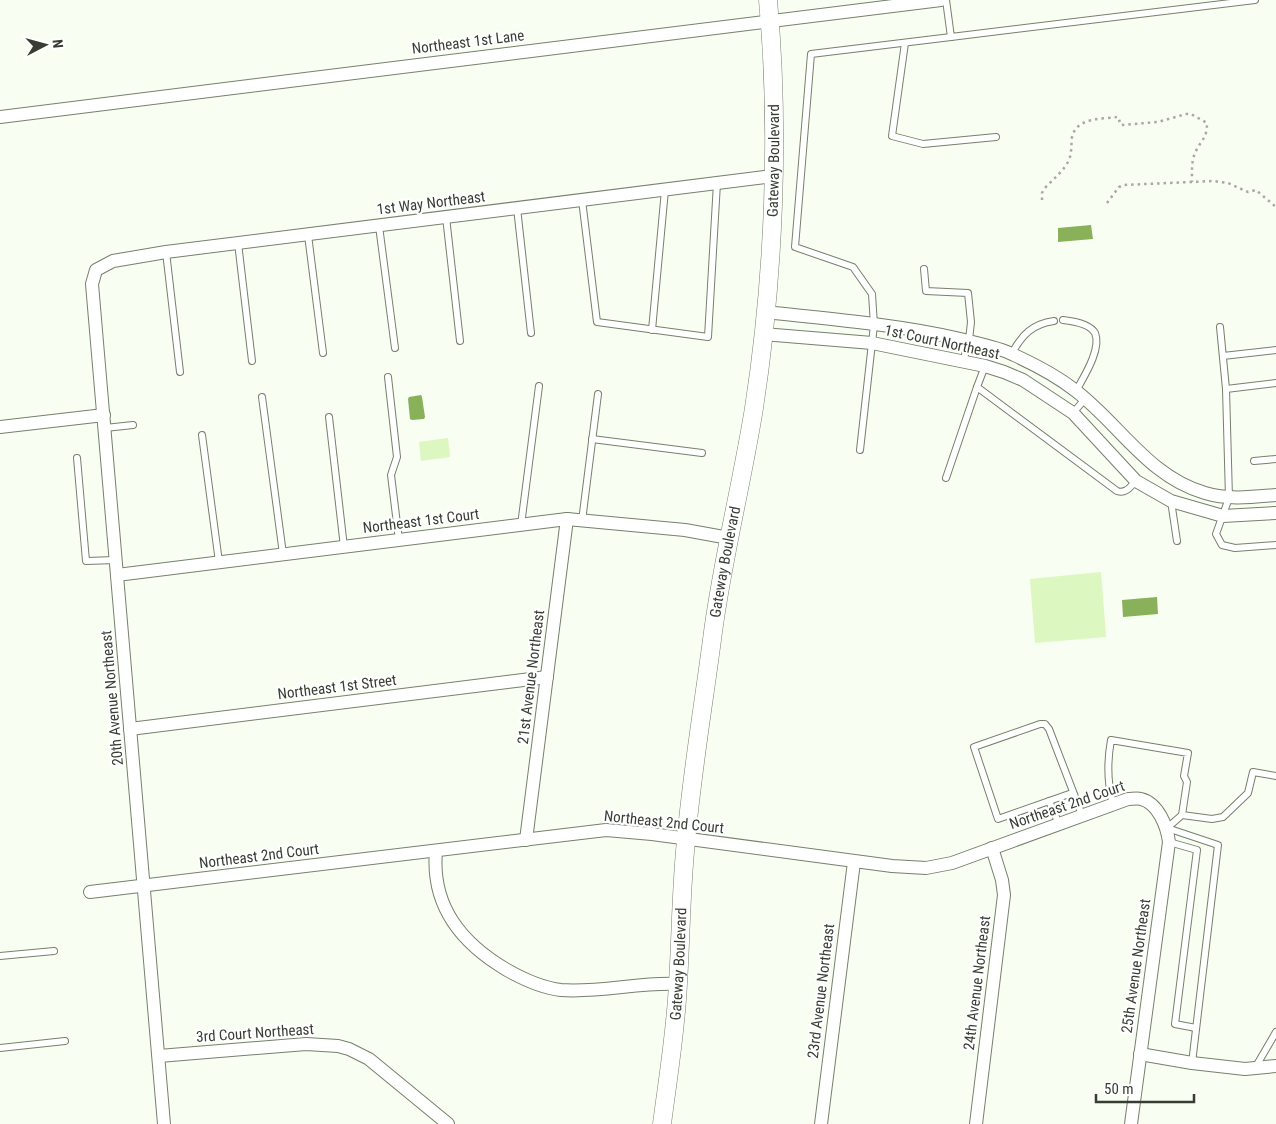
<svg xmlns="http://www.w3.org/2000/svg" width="1276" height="1124" viewBox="0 0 1276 1124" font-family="'Roboto Condensed',sans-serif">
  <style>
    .green { fill: #dcf7c0 }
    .water { fill: #89b159 }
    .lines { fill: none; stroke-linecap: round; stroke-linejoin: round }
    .lane-casing { stroke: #76806c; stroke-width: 8 }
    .street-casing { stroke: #76806c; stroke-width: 14 }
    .secondary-casing { stroke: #76806c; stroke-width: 19 }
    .path { stroke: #a5aba0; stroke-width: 2.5; stroke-dasharray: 2.5 4; stroke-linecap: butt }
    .lane { stroke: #fff; stroke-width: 6 }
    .street { stroke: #fff; stroke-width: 12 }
    .secondary { stroke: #fff; stroke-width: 18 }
    .labels { text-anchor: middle; stroke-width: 4.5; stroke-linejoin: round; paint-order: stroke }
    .street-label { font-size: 15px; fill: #383d34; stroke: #fff }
  </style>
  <rect width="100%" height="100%" fill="#f8fef1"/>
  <g class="green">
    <polygon points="448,438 450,457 421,461 419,442"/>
    <polygon points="1101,572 1106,637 1035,643 1030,579"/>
  </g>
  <g class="water">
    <polygon points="1091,225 1093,239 1058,242 1058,228"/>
    <polygon points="421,395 422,397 425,417 424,419 412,420 410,419 408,399 409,397"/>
    <polygon points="1157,597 1158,614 1123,617 1122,600"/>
  </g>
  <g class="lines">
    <g class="lane-casing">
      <g id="lane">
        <polyline points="946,0 951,37 1255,0"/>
        <polyline points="905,43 892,136 923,144 996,137"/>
        <polyline points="582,200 597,322 708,337 717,183"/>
        <polyline points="517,208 531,333"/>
        <polyline points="446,217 460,341"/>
        <polyline points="379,226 395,348"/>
        <polyline points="308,235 323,353"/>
        <polyline points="238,243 252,361"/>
        <polyline points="166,252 180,372"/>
        <polyline points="924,269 926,291 968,293 971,322 969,340 963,362"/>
        <path d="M1063,320C1072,321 1090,324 1095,333C1102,349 1083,378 1076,391"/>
        <polyline points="1220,327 1226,389 1229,498 1216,534 1222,545 1235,548 1276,545"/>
        <polyline points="652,330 665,190"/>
        <path d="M1012,353C1022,335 1032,324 1054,321"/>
        <polyline points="1223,356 1276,350"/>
        <path d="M985,366L977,387L1117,491C1126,494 1130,487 1136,481"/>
        <polyline points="388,377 397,457 391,475 399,540"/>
        <polyline points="1226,389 1276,383"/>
        <polyline points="262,397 283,554"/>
        <polyline points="1073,413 1085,399"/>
        <polyline points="329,417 344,547"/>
        <polyline points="105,428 133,425"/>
        <polyline points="202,435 219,562"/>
        <polyline points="592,439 702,453"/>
        <polyline points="860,450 874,325 872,294 853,267 795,247 811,54 951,37"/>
        <polyline points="77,458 86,561 116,560"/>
        <polyline points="1254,461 1276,459"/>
        <polyline points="946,478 977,387"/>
        <polyline points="1171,501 1177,541"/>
        <polyline points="582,521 598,394"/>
        <polyline points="521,525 539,386"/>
        <polyline points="1072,793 998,819 974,747 1040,724 1045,724 1049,729 1082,815"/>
        <polyline points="1049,801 1059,824"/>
        <path d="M1113,804C1107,782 1107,762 1111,740L1188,753L1184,776L1187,782L1182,815L1167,828L1218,845L1192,1063"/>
        <polyline points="1182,815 1212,819 1223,817 1248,793 1253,772 1276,776"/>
        <polyline points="1169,842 1197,850 1175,1024 1196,1028"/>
        <polyline points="0,956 54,951"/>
        <polyline points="0,1048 65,1041"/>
        <polyline points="1255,1068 1276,1032"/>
      </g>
    </g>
    <g class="street-casing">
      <g id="street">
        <polyline points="0,117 941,0"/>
        <path d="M765,312C829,319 894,324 956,338C975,343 996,346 1014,355C1036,365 1057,376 1076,391C1120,425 1149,477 1205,493C1228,500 1252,497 1276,495"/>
        <polyline points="763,334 872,343 985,366 1004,372 1023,380 1073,413 1136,481 1171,501 1223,516 1276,513"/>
        <polyline points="0,427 104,415"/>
        <polyline points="117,575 567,519 685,530 729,538"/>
        <polyline points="130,729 547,677"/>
        <polyline points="526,840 567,519"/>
        <path d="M436,851C431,906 461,943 507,970C523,979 543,988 561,990C600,993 639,982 678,984"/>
        <path d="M90,892L606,830L652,834L892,866L926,868L952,863L1128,799C1132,799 1137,798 1141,799C1158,803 1167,826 1169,842L1131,1124"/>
        <polyline points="1140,1054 1192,1063 1245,1069 1276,1066"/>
        <polyline points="159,1056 306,1044 338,1046 349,1049 369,1059 448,1124"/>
        <polyline points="164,1124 92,284 96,270 113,261 166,252 773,176"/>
        <polyline points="821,1124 854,862"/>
        <polyline points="976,1124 1004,895 1002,880 992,848"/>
      </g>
    </g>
    <g class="secondary-casing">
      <g id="secondary">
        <path id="s1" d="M662,1124C668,1077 676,1030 678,983C681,935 681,888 686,841C692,771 704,702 713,632C723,557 742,483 754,408C774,278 780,132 768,0"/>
      </g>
    </g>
    <g class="path">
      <path d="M1042,200V193L1044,189C1053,179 1063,172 1069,160C1072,152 1071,145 1072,137C1077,117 1102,119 1118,117L1121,125L1158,122L1186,114H1191L1207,123C1207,137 1203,138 1197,149C1191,159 1192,170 1192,182"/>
      <polyline points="1107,203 1119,187 1124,185 1213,181 1228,183 1248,192 1256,190 1276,207"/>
    </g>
    <use href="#lane" class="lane"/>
    <use href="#street" class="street"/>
    <use href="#secondary" class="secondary"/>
  </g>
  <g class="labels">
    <g class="street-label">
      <text transform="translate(468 42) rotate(-7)" y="5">Northeast 1st Lane</text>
      <text dy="5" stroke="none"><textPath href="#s1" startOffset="971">Gateway Boulevard</textPath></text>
      <text transform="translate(431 203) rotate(-7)" y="5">1st Way Northeast</text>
      <text transform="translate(942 342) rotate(12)" y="5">1st Court Northeast</text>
      <text transform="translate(421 521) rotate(-7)" y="5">Northeast 1st Court</text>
      <text dy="5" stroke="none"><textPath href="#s1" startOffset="566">Gateway Boulevard</textPath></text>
      <text transform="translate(531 677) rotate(-83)" y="5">21st Avenue Northeast</text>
      <text transform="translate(337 687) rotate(-7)" y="5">Northeast 1st Street</text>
      <text transform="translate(112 698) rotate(-95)" y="5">20th Avenue Northeast</text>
      <text transform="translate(1067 805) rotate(-19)" y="5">Northeast 2nd Court</text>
      <text transform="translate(664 822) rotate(6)" y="5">Northeast 2nd Court</text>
      <text transform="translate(259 856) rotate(-7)" y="5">Northeast 2nd Court</text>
      <text dy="5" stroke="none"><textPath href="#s1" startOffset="161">Gateway Boulevard</textPath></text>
      <text transform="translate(1136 966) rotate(-82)" y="5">25th Avenue Northeast</text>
      <text transform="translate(977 983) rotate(-83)" y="5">24th Avenue Northeast</text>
      <text transform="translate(821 991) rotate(-83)" y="5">23rd Avenue Northeast</text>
      <text transform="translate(255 1033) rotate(-4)" y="5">3rd Court Northeast</text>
    </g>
  </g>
  <g transform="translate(45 45) rotate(84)" stroke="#ffffff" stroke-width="4" paint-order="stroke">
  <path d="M0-4L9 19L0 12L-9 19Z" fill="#383d34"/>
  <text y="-8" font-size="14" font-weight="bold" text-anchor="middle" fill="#383d34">N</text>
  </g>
  <path d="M1096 1094v8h98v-8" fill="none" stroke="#383d34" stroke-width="2.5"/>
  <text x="1104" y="1094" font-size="15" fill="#383d34" stroke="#ffffff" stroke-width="4" paint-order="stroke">50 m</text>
</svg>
